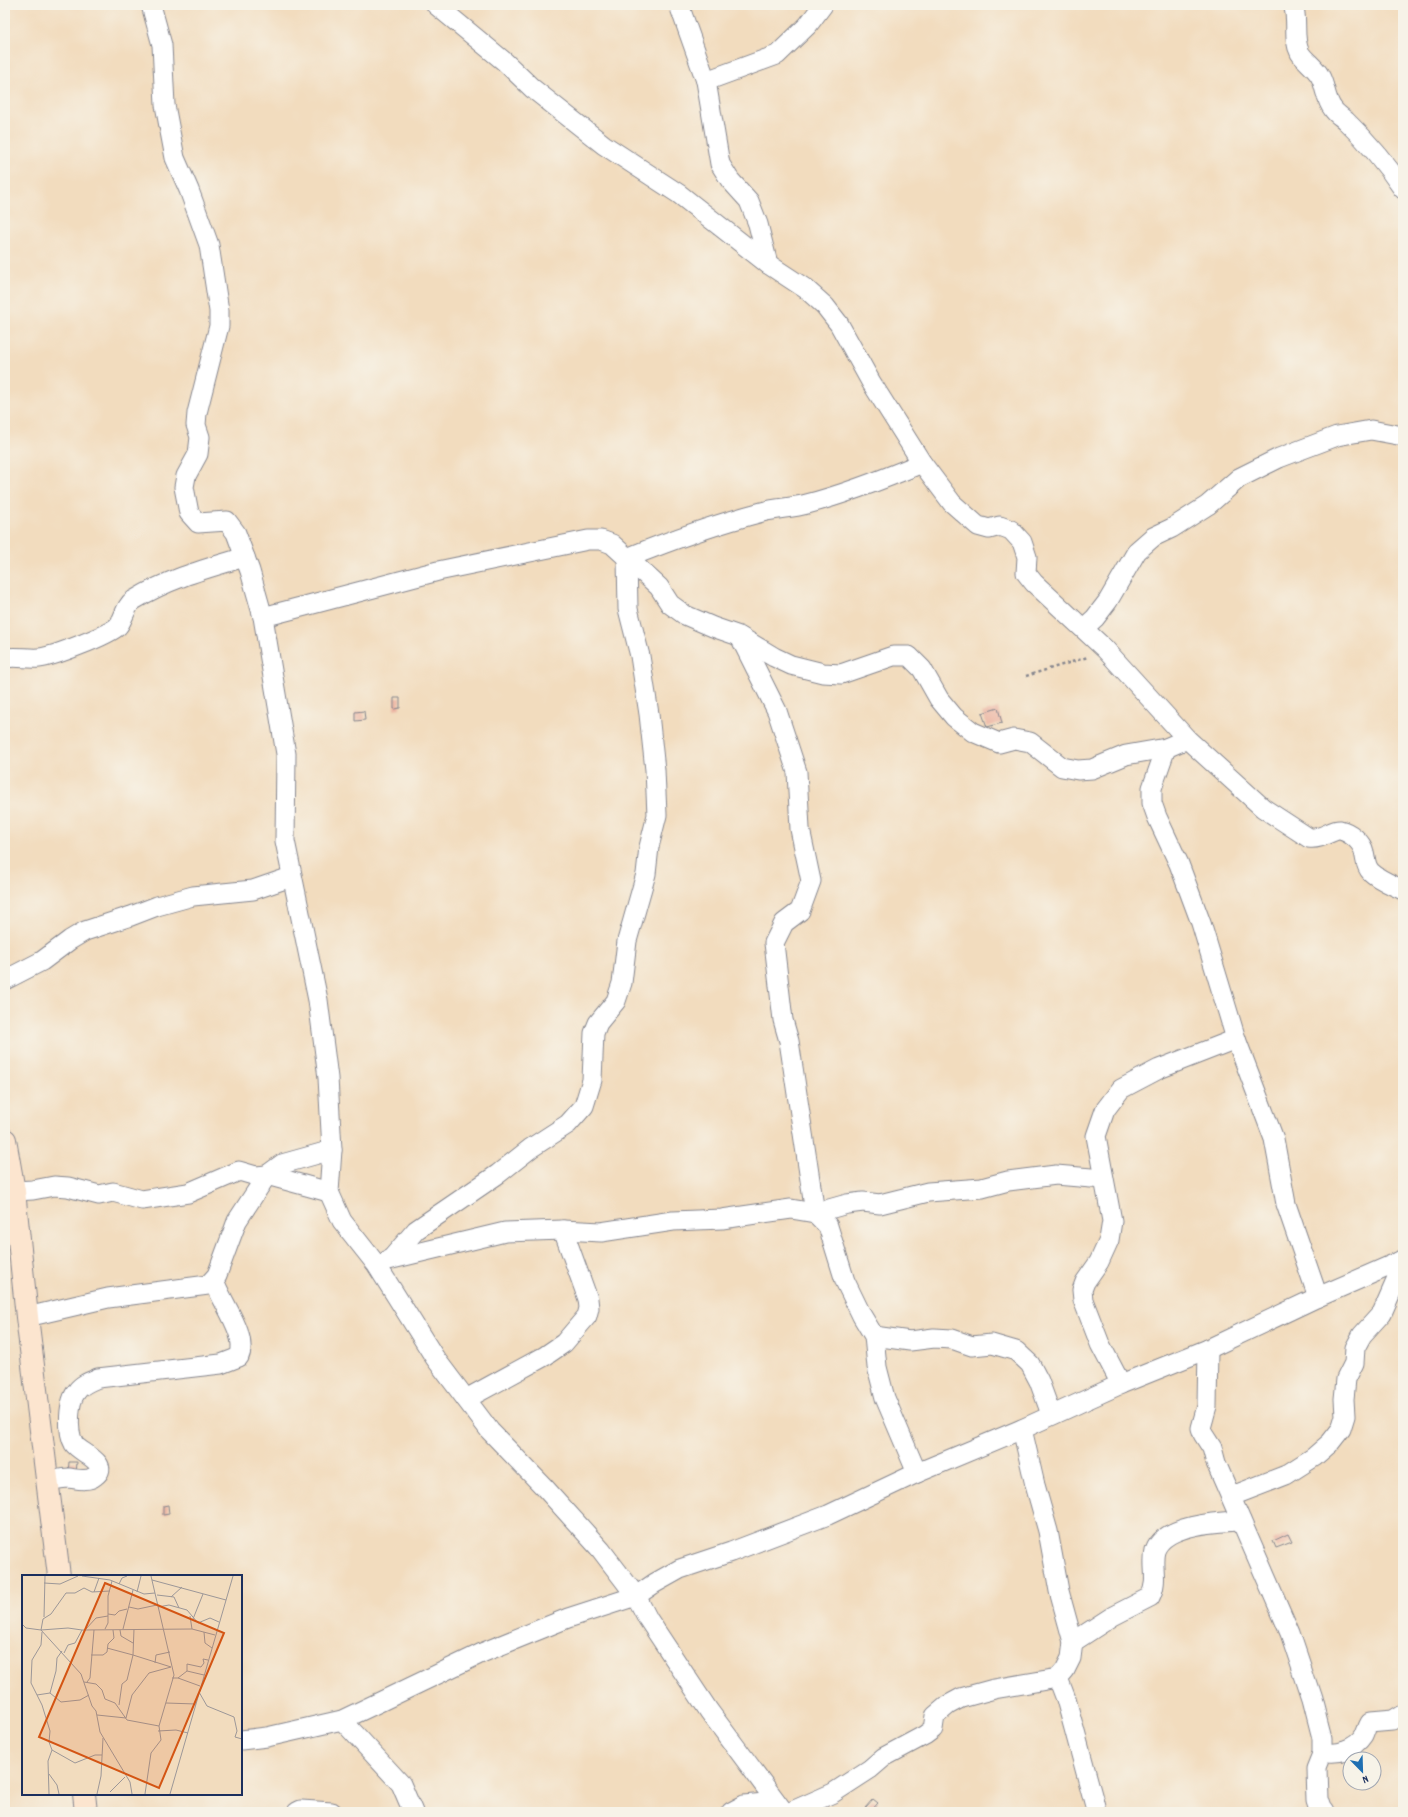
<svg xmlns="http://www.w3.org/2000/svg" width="1408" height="1817" viewBox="0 0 1408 1817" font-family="Dekko,sans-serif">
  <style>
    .building { fill: #ecb5a3 }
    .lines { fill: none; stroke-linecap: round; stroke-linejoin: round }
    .street-casing { stroke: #86868e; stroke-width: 21 }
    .secondary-casing { stroke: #86868e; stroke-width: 24 }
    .path { stroke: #86868e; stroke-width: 2.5; stroke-dasharray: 3 3; stroke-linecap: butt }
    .street { stroke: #fff; stroke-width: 19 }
    .secondary { stroke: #fce5cf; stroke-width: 22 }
    .inset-road { fill: none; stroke: #9c9798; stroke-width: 1 }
    .view { fill: #d45514; fill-opacity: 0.15; stroke: #d45514; stroke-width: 2 }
    .inset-edge { fill: none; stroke: #1b2f5e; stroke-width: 2 }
  </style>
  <rect width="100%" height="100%" fill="#f7f3e8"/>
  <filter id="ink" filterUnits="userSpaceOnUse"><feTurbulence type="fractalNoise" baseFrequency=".025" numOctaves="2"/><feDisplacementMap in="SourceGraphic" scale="8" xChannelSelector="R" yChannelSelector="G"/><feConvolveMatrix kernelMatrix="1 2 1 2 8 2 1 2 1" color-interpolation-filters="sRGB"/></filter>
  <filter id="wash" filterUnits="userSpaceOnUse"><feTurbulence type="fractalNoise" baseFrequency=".012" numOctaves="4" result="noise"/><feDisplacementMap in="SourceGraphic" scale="16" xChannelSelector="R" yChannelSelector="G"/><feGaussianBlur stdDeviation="0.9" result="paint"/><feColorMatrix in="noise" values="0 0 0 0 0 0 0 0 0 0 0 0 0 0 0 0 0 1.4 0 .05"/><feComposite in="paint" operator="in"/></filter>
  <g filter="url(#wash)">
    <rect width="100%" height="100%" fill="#f2dcbe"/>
    <g id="blocks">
      <g class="building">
        <polygon points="394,698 400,698 400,708 394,709"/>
        <polygon points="998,708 1002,723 987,727 982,713"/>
        <polygon points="364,711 365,720 355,721 355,712"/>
        <polygon points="69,1462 77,1462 76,1475 68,1474"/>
        <polygon points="168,1505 169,1514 163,1515 163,1506"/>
        <polygon points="1288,1534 1292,1542 1276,1548 1273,1541"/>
        <polygon points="873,1799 878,1803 870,1812 865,1808"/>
      </g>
    </g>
  </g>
  <g filter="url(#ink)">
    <use href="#blocks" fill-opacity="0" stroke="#86868e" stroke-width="1"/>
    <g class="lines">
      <g class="street-casing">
        <g id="street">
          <polyline points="151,5 162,45 165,105 175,158 189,190 209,245 219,311 219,326 197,413 196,425 200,437 198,454 186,476 184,487 189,513 198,523 227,521 236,533 250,571 263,617 286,754 285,841 318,1000 328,1078 332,1150 329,1192 342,1221 376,1264 435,1358 490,1431 545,1488 601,1550 636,1596 648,1619 709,1711 784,1812"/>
          <path d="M436,5L505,62L532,88L604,145L679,194L768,264L806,289L825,306L839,324L871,382L922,463L952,503L978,526L989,529L1000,526L1011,530L1022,542L1027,557L1026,573L1034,583L1105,649L1187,739L1263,808L1309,838C1322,840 1332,829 1340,830C1350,832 1362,842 1364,852C1366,859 1365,866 1371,872C1379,880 1393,885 1403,890"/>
          <polyline points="679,5 706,81 720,164 730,180 749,201 758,224 768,264"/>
          <path d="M1293,5C1299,20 1292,38 1300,53C1305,61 1315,67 1320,76C1326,87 1325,99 1333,109C1336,114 1342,117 1346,121C1367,141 1387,165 1403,189"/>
          <polyline points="706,81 777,55 808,25 823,5"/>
          <polyline points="263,617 438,571 588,540 601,540 612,544 659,587 670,604 685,615 713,627 739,636 774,657 791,665 823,673 841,674 893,656 909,656 922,669 939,699 954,717 973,732 999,743 1014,739 1030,742 1062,767 1078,770 1092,769 1126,755 1166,748 1187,739"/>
          <polyline points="1084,628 1095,618 1108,601 1137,551 1153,537 1172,528 1208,505 1239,478 1279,458 1337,436 1371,430 1403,436"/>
          <polyline points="740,637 777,711 797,772 800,829 811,881 800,911 784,923 774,943 783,1020 789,1041 815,1213 847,1204 863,1202 880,1204 928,1192 982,1188 1008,1181 1056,1175 1103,1179"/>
          <path d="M5,658C16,656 28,659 39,658C52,657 109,635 118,626C124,619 125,606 134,600C170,578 205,569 245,557"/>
          <polyline points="1166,748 1152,788 1152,803 1157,817 1179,864 1201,923 1236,1039 1274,1139 1286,1204 1318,1297"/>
          <polyline points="5,980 42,961 70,940 85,931 131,916 157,906 193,896 253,890 291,877"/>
          <polyline points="14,1191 33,1190 54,1186 68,1187 99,1195 113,1192 142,1200 188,1193 239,1171 256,1176 267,1175 329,1192"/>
          <path d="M391,1259L416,1230L498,1174L531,1148L568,1124L584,1106L592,1080L594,1033L598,1023L616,1001L622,983L627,941L646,874L649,847L657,815L655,770L649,714L640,656L628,609L627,558C671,540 716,524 762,512C777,508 792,508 807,504C846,494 884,479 922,463"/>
          <polyline points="388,1260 505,1232 563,1230 601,1232 673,1221 722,1219 791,1209 815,1213 828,1226 845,1281 862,1316 874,1336 877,1367 885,1398 917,1473"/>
          <polyline points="27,1317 108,1298 208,1285 217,1275 237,1221 267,1175 282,1164 332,1150"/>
          <polyline points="874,1336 910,1341 934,1338 952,1339 972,1346 992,1344 1016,1351 1030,1364 1039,1381 1051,1414"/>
          <polyline points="1208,1349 1207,1406 1201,1428 1203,1434 1212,1448 1216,1463 1290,1633 1312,1699 1322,1738 1322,1753 1316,1768 1317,1799 1320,1808 1323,1812"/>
          <polyline points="1121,1384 1100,1344 1083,1300 1082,1290 1085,1282 1099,1262 1109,1240 1112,1221 1096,1136 1105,1110 1121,1089 1159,1069 1236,1039"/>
          <polyline points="466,1399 545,1356 564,1343 587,1316 589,1308 588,1299 563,1230"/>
          <path d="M47,1481C54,1480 62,1478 69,1478C77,1479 88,1482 95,1476C112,1464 79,1452 74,1444C67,1432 68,1401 77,1391C82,1384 91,1381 98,1378L221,1364L239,1357C249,1336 221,1302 214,1280"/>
          <polyline points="1232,1496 1286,1475 1314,1457 1330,1443 1341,1429 1345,1416 1344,1399 1346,1379 1354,1363 1355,1348 1362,1335 1382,1313 1396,1281 1400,1261"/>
          <path d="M1073,1642L1113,1616L1150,1597C1159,1580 1151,1566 1155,1551C1164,1524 1218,1522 1241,1521"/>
          <polyline points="1058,1678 1066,1699 1095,1806 1095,1812"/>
          <polyline points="342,1720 401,1784 413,1812"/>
          <polyline points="241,1740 267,1737 342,1720 484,1652 568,1618 636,1596 655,1583 680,1569 731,1552 828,1515 917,1473 1022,1429 1121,1384 1208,1349 1318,1297 1403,1260"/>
          <path d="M1322,1753C1336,1757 1355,1751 1364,1737C1366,1733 1367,1728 1370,1723L1393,1721L1403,1715"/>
          <polyline points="297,1812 301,1810 332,1812"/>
          <polyline points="731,1812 744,1805 776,1802"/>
          <polyline points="790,1812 833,1793 870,1769 884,1757 925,1735 933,1729 935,1716 948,1705 961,1698 994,1689 1058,1678 1065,1670 1071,1658 1073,1642 1059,1591 1048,1531 1035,1485 1022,1429"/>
        </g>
      </g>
      <g class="secondary-casing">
        <g id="secondary">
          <polyline points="5,1140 14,1191 27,1317 59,1576"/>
          <polyline points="84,1794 86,1812"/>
        </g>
      </g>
      <polyline class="path" points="1026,676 1088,657"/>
      <use href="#street" class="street"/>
      <use href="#secondary" class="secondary"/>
    </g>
  </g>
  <g transform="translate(22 1575)">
    <rect width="220" height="220" fill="#f2dcbe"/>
    <path class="inset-road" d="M60,1L88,5L122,19L133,18M130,5L204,25M22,8L38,9L56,1M97,9L100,3L105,1M72,17L77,3M115,17L119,1M135,20L152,22L157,33M149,22L160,12M107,32L116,34L135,30M136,32L147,30L165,35L176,48L188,43L197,47M86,39L93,40L97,36L105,34M168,41L170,54M22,42L23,1M171,44L181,19M0,49L4,53L19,55L59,99L70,131L74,136L78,157L108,207L110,219M83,54L86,48V21L90,6M101,54L111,15M112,54L111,80L149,92M60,55L46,53L19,55L21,44L29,39L44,18H53L62,13L70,17L88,16M63,55L74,43L86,41M98,55L99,61L111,68M20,57L19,70L10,85L9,108L20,130L28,156L27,167L30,175L26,186L27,219M182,57L183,68L190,73M85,73L111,80L105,105L100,109L97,130M42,78L46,70L53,68L60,55L170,54L193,60M69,80H81L85,77L86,69L92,63L91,55M133,88L134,80L148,77M165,96V89L179,92L182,88L181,84L186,85M150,103H156L165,96L182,100M156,103L178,111M62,107L74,109L80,115L83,124L93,128L105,145L137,151M65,107L68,103L72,55M177,117L185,131L212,142L215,156L213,162L220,164M28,118L39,127L58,125L67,120M15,120L28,118L34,96L35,83L40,76M144,128L174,129M75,140L104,143L110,120L127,98L149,92M136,156L154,155L166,158M30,175L53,188L73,180H80M27,199L35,210L37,219M88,217L103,202M75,219L79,201L81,163M123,219L129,178L139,165L137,151L152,100L129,1M148,219L211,1"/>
    <path class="view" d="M83,8L202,58L137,213L17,162Z"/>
    <rect width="220" height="220" class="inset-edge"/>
  </g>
  <rect width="1408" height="1817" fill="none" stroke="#f7f3e8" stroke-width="20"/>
  <g transform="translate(1362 1771) rotate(157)"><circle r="19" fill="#f7f3e8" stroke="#9fa5b1"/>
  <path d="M0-3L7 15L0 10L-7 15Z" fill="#1f6fb2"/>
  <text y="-6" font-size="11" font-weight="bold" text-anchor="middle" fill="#1b2f5e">N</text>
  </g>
</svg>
